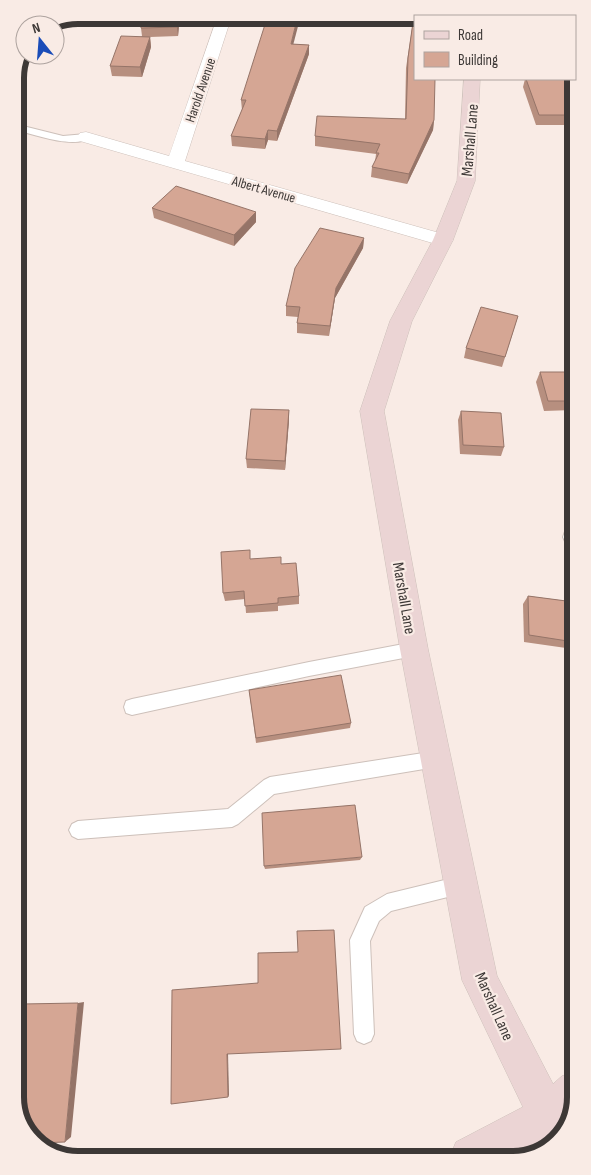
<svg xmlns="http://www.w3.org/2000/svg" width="591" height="1175" viewBox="0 0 591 1175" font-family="'Sofia Sans Condensed',sans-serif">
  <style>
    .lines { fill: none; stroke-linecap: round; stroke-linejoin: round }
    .lane-casing { stroke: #cdc0ba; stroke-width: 2 }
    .street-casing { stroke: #cdc0ba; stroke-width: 1 }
    .secondary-casing { stroke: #cdc0ba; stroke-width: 1 }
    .lane { fill: #fff; fill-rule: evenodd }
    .street { fill: #fff; fill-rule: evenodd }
    .secondary { fill: #ebd4d4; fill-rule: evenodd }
    .wall { fill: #b78f7f }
    .shaded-wall { fill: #957468 }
    .building { fill: #d5a694; stroke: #957468 }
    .labels { text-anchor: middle; stroke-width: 4.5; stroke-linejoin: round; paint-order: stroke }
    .far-street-label { font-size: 14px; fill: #3d3836; stroke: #f9ebe5 }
    .street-label { font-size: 16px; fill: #3d3836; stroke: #f9ebe5 }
    .rim { fill: none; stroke: #3d3836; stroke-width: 6 }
  </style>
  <rect width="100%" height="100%" fill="#f9ebe5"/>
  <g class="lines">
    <g class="lane-casing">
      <g id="lane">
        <path d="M15,124L63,136L86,134L91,137C75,150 34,134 15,130Z"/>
        <polygon points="573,521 574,552 569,550 563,537 568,523"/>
        <polygon points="414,642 420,644 422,649 420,654 414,656 309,676 132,715 126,713 124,707 126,701 132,699 309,662"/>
        <polygon points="436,751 442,753 445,759 442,765 436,767 274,794 238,824 232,827 78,839 72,836 69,830 72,824 78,821 228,809 264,780 270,777"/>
        <polygon points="461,876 468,878 470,885 468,892 391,911 379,921 370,941 374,1034 371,1041 364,1044 357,1041 354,1034 350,940 365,907 387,894"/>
      </g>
    </g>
    <g class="street-casing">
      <polygon id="street" points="218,15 232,15 185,161 450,236 453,240 450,244 443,246 436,244 80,141 77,137 80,133 86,132 169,156"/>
    </g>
    <g class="secondary-casing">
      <g id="secondary">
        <polygon points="460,15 475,15 475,16 461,16"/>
        <path d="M464,79H480L475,181L453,240L412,321L384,411L428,649L497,976L553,1084L562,1076L576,1071C576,1090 577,1115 562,1129L512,1156H450L456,1142L523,1107L462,980L400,649L360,411L390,321L433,240L457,181Z"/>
      </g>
    </g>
    <use href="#lane" class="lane"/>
    <use href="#street" class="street"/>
    <use href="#secondary" class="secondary"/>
  </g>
  <g class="wall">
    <polygon points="180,15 178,36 150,37 151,47 142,77 112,76 110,66 142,36 141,28"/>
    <polygon points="354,15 404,15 356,19"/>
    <polygon points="414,15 434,120 433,130 407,184 371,177 372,167 375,162 376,154 315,146 315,136 405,119 406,68"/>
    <polygon points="293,44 309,45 309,54 277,141 268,140 265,149 232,146 231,136 242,110 241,100"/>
    <polygon points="525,79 568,79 571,90 571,94 570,100 572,104 572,125 536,125 523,87"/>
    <polygon points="152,208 256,212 256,222 234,246 154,218"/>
    <polygon points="364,238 363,248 335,298 329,336 297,333 297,323 298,317 286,316 286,306"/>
    <polygon points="518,316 502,367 464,358 466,348"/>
    <polygon points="540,372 573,372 573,410 544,411 536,382"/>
    <polygon points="289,410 289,420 285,470 247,468 246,459"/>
    <polygon points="461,411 504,447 501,456 460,454 458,420"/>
    <polygon points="251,559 281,564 299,596 299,604 278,606 278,611 246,613 245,599 225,601 223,593"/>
    <polygon points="528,596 574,602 574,648 573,649 524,642 523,604"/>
    <polygon points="249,690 351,723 350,728 256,743"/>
    <polygon points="362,857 360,860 265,869 264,866"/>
  </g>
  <g class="shaded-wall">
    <polygon points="178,15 180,15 178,36 177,27"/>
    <polygon points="298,15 301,15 291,53 291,44"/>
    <polygon points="510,15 517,15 520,16 510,16"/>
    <polygon points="150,37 151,47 142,77 140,67"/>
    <polygon points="309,45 309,54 277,141 277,131"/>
    <polygon points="434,120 433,130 407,184 409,174"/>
    <polygon points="268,130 268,140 265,149 265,139"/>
    <polygon points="256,212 256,222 234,246 234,235"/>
    <polygon points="364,238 363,248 335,298 329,336 330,326 336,288"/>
    <polygon points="289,410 289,420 285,470 285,461"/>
    <polygon points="84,1002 71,1137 65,1142 78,1003"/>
    <polygon points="228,1053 229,1095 228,1097 227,1054"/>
  </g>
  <g class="building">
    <polygon points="141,15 178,15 177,27 141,28"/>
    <polygon points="268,15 298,15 291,44 309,45 277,131 268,130 265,139 231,136 246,100 241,100"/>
    <polygon points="414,15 434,15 434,16 415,16 415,79 435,79 434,120 409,174 372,167 379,153 376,153 380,144 315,136 317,116 406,119 408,58"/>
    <polygon points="121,36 150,37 140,67 110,66"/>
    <polygon points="526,79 568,79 571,92 566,92 572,104 572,115 539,115"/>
    <polygon points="176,186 256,212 234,235 152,208"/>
    <polygon points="320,228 364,238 336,288 330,326 297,323 300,307 286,306 295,268"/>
    <polygon points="481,307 518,316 505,357 466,348"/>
    <polygon points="540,372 573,372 573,401 548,401"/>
    <polygon points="251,409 289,410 285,461 246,459"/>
    <polygon points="461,411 501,413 504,447 463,445"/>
    <polygon points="250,550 250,559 281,557 281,564 296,563 299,596 278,598 278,603 245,606 244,591 223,593 221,552"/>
    <polygon points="528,596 574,602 574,642 529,635"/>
    <polygon points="341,675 351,723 256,738 249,690"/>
    <polygon points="355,805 362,857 264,866 262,813"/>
    <polygon points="334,930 341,1049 227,1054 228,1097 171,1104 172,990 258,983 258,953 298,952 297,931"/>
    <polygon points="78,1003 65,1142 37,1143 20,1121 19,1023 22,1004"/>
  </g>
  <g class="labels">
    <g class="far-street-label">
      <text transform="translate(200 90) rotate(-71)" y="5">Harold Avenue</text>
      <text transform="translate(264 189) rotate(16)" y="5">Albert Avenue</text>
    </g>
    <g class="street-label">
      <text transform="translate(469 140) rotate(-85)" y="6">Marshall Lane</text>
      <text transform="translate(405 598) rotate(80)" y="6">Marshall Lane</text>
      <text transform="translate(495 1006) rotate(66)" y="6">Marshall Lane</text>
    </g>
  </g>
  <path d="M0 0H591V1175H0ZM78 24H513A54 54 0 0 1 567 78V1097A54 54 0 0 1 513 1151H78A54 54 0 0 1 24 1097V78A54 54 0 0 1 78 24Z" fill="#f9ebe5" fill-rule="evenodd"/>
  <path class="rim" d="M78 24H513A54 54 0 0 1 567 78V1097A54 54 0 0 1 513 1151H78A54 54 0 0 1 24 1097V78A54 54 0 0 1 78 24Z"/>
  <rect x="414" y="15" width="162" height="65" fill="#f9ebe5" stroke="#aea39f"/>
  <rect x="424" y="31" width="25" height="8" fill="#ebd4d4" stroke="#aea39f"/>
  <text x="458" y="40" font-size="15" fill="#3d3836">Road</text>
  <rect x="424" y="52" width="25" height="15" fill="#d5a694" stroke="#aea39f"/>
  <text x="458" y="65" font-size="15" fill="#3d3836">Building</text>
  <g transform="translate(40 40) rotate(343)"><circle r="24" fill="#f9ebe5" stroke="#aea39f"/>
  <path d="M0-4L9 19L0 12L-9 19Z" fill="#1a4cb8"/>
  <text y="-8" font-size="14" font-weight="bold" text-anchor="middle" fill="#3d3836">N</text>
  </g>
</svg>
